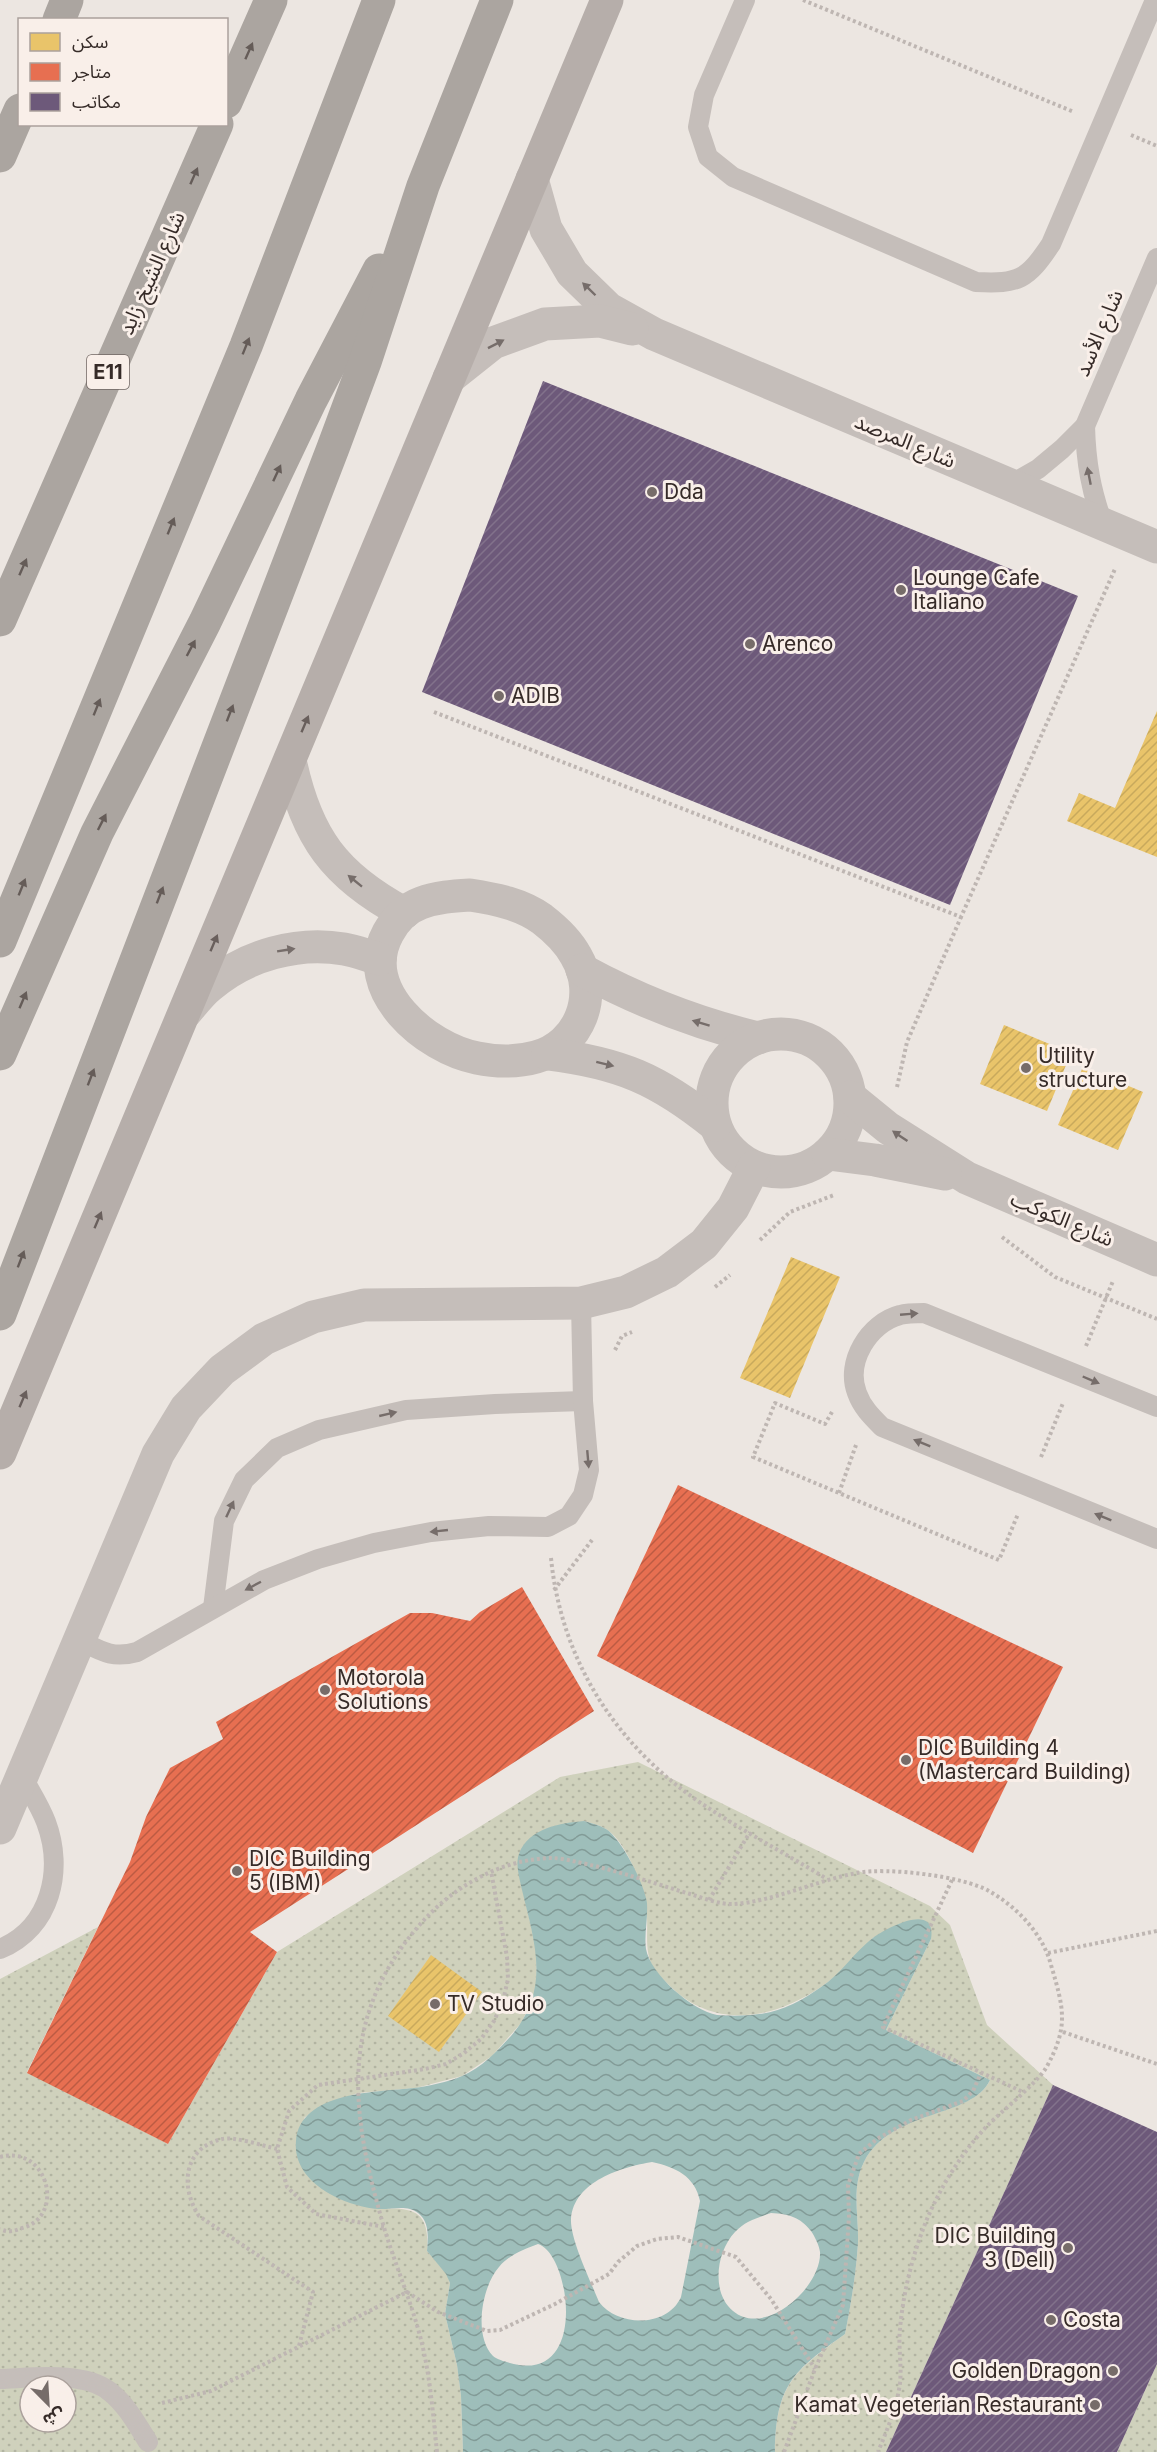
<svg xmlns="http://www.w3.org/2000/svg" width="1157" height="2452" viewBox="0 0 1157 2452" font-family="Inter,'Noto Sans Arabic',sans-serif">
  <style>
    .grass { fill: url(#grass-dots); fill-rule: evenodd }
    .water { fill: url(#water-waves); fill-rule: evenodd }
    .homes { fill: url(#homes-hatch) }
    .shops { fill: url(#shops-hatch) }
    .offices { fill: url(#offices-hatch) }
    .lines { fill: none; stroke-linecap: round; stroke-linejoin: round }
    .path { stroke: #beb6b2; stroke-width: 4; stroke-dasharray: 3 3; stroke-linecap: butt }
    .service { stroke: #c5beba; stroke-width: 20 }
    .minor { stroke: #c5beba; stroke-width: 33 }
    .secondary { stroke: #b6aeaa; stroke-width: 33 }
    .motorway { stroke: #aba5a0; stroke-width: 33 }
    .oneway { fill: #655c58 }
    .oneway2 { fill: #766d6a }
    .oneway3 { fill: #695f5c }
    .poi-dot { fill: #766c69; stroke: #f9efe9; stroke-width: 2 }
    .labels { text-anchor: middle; stroke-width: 6; stroke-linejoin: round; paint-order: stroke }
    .shield { fill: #f9efe9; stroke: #706662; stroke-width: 1.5 }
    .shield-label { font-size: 20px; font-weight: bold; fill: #362b28 }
    .street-label { font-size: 21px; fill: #362b28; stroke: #f9efe9 }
    .poi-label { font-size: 21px; fill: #362b28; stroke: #f9efe9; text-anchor: start }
  </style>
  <defs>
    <pattern id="grass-dots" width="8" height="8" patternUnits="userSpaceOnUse" patternTransform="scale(1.5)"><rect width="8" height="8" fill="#cfd1bc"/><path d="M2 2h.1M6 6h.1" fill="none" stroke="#b2b4a2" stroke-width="1.8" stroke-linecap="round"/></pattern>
    <pattern id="water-waves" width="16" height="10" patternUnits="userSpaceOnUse" patternTransform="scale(1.5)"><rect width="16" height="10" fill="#9ebeba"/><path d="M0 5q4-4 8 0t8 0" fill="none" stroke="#829b97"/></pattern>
    <pattern id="homes-hatch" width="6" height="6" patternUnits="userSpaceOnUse" patternTransform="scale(1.5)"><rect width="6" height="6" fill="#e9c46a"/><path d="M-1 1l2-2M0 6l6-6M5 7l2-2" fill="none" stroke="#c8a95c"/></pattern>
    <pattern id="shops-hatch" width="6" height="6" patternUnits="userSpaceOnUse" patternTransform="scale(1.5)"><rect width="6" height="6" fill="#e76f51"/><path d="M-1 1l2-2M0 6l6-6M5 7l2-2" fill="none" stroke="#bc5b43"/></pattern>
    <pattern id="offices-hatch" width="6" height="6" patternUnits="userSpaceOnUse" patternTransform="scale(1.5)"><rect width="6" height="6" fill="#6d597a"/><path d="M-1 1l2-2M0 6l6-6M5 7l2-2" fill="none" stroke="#82728b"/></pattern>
  </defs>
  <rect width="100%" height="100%" fill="#ece6e1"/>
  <g class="grass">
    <path d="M638,1762L930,1906L950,1925L987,2025L1053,2085L886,2452H775C776,2385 793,2372 845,2334C851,2303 856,2274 858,2243C859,2216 851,2188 864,2162C892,2108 973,2118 990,2080L886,2030L931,1939L874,1937C857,1953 841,1974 821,1987C774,2019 715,2030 671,1987C666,1982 659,1976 655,1970C644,1954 648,1936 647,1917C646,1893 627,1841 606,1829C599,1825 591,1823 584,1821L519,1854V1874L536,1948L537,1987L522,2022L492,2056L462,2076L416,2088L358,2093L321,2106L304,2118L378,2209C414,2207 430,2211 427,2251L447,2274L450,2283L445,2314L457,2365L461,2396L463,2452H0V1979L98,1927L27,2072L168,2144L277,1952L560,1777ZM30,2386H66V2422H30Z"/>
    <polygon points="1157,2364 1157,2452 1117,2452"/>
  </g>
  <path class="water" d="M584,1821C591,1823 599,1825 606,1829C621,1838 645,1885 647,1903C648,1919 644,1935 646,1949C650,1974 693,2011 717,2015C730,2016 746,2016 759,2014C781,2012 803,2000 821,1987C841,1974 855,1951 874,1937C890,1926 937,1902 931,1939L886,2030L990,2080C972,2119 892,2108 864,2162C851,2188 859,2216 858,2243C856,2274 851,2304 845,2334C793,2371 776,2385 775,2452H463L461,2396L457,2365L445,2314L450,2283L446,2274L427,2251C428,2238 430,2222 418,2213C407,2204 391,2210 378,2209C343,2206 292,2182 296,2141C300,2091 378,2092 414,2088C428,2086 448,2082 462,2076C482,2068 497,2051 511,2036C551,1989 535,1944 522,1890C520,1880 515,1864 519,1854C528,1828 561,1823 584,1821ZM652,2162C675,2167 695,2176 700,2201L681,2297C667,2328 618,2327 599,2302C591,2282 570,2239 571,2219C574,2181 622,2167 652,2162ZM771,2213C789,2214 800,2217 811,2231C815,2237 819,2245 820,2252C822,2287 765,2338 733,2311C711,2293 716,2252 735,2232C745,2221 757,2218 771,2213ZM538,2244C569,2253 588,2375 519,2365C511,2363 499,2361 493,2356C473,2336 482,2286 499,2267C509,2255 524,2249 538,2244Z"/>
  <g class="homes">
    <polygon points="1157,711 1157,857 1067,821 1079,793 1115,808"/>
    <polygon points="1004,1025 1071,1053 1047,1111 980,1084"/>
    <polygon points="1083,1067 1143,1092 1118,1150 1058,1125"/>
    <polygon points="791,1257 840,1277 790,1398 740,1378"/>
    <polygon points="431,1955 482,1992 439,2052 388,2016"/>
  </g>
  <g class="shops">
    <polygon points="678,1485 1063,1667 973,1853 597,1656"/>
    <polygon points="522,1587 594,1711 250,1932 277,1952 168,2144 27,2073 130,1862 146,1817 170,1768 223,1739 216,1722 410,1613 432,1613 470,1621 480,1612"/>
  </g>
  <g class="offices">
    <polygon points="543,381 1078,596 950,905 422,692"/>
    <polygon points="1053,2085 1157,2132 1157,2364 1117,2452 886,2452"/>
  </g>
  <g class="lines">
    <g class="path">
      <polyline points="803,0 1074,112"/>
      <polyline points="1131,135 1157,146"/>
      <polyline points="434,712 961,917 1115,569"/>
      <polyline points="897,1087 907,1042 961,917"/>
      <polyline points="1002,1237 1055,1277 1157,1319"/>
      <polyline points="760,1240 790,1212 834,1195"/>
      <polyline points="715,1287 730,1275"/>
      <polyline points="1086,1346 1113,1281"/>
      <polyline points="615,1350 622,1336 632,1332"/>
      <polyline points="832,1412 825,1424 775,1403 753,1457 999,1560 1018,1514"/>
      <polyline points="1041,1457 1063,1403"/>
      <polyline points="839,1493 856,1445"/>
      <path d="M551,1558C561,1658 613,1741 695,1799C737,1828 783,1852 827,1879"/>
      <polyline points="554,1590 592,1540"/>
      <polyline points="952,1880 883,2027 1023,2092"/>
      <polyline points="709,1900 750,1832"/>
      <polyline points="1048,1953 1157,1931"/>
      <polyline points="1063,2032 1157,2064"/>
      <path d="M277,2149C264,2146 234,2136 222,2139C183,2148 180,2187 199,2216L313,2292L299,2346"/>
      <path d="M0,2157C47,2144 67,2216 22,2228C14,2231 9,2233 0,2229"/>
      <polyline points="384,2227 316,2214 287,2187 277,2149 289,2111 318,2085 425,2069 446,2064 464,2053 481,2039 494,2021 503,2001 508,1979 507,1957 491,1871"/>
      <polyline points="162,2403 211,2391 407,2292 438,2312 487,2331 500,2330 555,2304 609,2274 618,2262 637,2246 657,2239 678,2237 736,2257 771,2299 815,2369"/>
      <path d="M437,2452C433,2414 430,2373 420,2336C410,2298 394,2262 383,2224C350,2110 338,2014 424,1920C456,1885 503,1859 551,1858C559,1858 569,1860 577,1862C616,1870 653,1883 690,1894C704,1898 720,1905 734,1904C771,1902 818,1880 857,1873C886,1867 963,1876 989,1891C1017,1907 1043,1934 1051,1965C1064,2009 1069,2027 1046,2068C1036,2084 1003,2110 988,2125C962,2152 939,2189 925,2224C912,2257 903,2294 900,2329C898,2347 902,2365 900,2383C897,2407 887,2430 878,2452"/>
      <polyline points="784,2452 815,2369 843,2305 849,2217 848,2185 859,2154 877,2139 911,2120 963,2101 973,2091 981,2073"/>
    </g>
    <g class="service">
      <path d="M745,0L704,95L698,127L708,157L733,177L976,282C1019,284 1027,280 1051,244L1155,0"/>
      <path d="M1085,426C1086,463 1091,490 1103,524"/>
      <polyline points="1010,485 1038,469 1062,449 1085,426 1157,258"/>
      <path d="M1157,1407L924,1313C916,1313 907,1313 900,1315C869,1323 845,1362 857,1393C862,1407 871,1416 882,1427L1157,1539"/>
      <polyline points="213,1608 224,1521 244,1480 277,1448 319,1430 406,1410 495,1404 583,1401"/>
      <path d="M79,1640C101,1651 112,1659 137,1652L264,1580L318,1559L374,1543L431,1532L489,1526L548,1527L569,1516L583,1495L589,1470L583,1401L581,1303"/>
      <path d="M0,1949C51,1928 64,1870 46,1822C40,1806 30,1791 22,1776"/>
      <path d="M0,2379C32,2378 83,2371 109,2391C126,2404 137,2424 148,2442"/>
    </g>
    <g class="minor">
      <polyline points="532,179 546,229 572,273 609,309 654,334 1157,547"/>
      <polyline points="449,378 493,343 545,324 600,321 632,329"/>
      <path d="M290,760C306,837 335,876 404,913"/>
      <path d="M470,895C496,899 521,904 542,919C555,929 568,941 576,956C599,995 580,1045 536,1057C518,1062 496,1062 477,1058C426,1048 357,990 388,933C395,920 407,908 421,903C437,897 453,896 470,895Z"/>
      <path d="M582,970C639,1001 695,1023 758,1038"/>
      <path d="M185,1013C193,1004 201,993 210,986C246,955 298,941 344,949C356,951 368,956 380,959"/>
      <circle cx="781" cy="1103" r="69"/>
      <path d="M548,1054C620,1063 658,1079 715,1125"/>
      <polyline points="850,1097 888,1128 967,1178 1157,1260"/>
      <polyline points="828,1154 875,1160 945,1174"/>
      <polyline points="0,1828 158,1454 186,1408 222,1370 264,1339 313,1317 364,1305 581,1303 626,1292 667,1272 704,1244 733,1208 754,1167"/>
    </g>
    <polyline class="secondary" points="0,1453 607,0"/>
    <g class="motorway">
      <polyline points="59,20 67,0"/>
      <polyline points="226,102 271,0"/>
      <polyline points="0,156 20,110"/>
      <polyline points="0,620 217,124"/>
      <polyline points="0,941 246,346 379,0"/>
      <polyline points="0,1054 97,833 205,622 311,400 379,270"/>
      <polyline points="0,1314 333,448 365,362 423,186 497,0"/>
    </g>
  </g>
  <defs><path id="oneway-solid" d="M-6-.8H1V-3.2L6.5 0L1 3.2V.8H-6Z" transform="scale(1.5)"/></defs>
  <g class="oneway">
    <use href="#oneway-solid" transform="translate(249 51) rotate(-66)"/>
    <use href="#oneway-solid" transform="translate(194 176) rotate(-66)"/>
    <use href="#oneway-solid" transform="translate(246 346) rotate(-68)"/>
    <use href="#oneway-solid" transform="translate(277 473) rotate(-65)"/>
    <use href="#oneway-solid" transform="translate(171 526) rotate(-68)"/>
    <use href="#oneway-solid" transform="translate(23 567) rotate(-66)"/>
    <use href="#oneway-solid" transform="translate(191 648) rotate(-62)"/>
    <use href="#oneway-solid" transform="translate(97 707) rotate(-68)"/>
    <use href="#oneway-solid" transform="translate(230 713) rotate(-69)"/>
    <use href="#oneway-solid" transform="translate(102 822) rotate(-63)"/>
    <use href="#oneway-solid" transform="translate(22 887) rotate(-68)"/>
    <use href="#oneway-solid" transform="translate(160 895) rotate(-69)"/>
    <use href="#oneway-solid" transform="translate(23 1000) rotate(-67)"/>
    <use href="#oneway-solid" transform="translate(91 1077) rotate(-69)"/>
    <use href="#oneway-solid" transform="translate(21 1259) rotate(-69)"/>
  </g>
  <g class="oneway2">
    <use href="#oneway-solid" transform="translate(589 289) rotate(-136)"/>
    <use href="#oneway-solid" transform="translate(496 344) rotate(-27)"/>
    <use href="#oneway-solid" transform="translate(1089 476) rotate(-101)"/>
    <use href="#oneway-solid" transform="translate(355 881) rotate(-141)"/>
    <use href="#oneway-solid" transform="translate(286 950) rotate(-9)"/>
    <use href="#oneway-solid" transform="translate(701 1023) rotate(-163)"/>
    <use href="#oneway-solid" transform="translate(605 1064) rotate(14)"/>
    <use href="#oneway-solid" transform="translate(900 1136) rotate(-146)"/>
    <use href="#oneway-solid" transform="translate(909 1314) rotate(-5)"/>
    <use href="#oneway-solid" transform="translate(1091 1380) rotate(23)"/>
    <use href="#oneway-solid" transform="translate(388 1414) rotate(-13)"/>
    <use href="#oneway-solid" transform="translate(922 1443) rotate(-158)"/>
    <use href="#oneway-solid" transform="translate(588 1459) rotate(85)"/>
    <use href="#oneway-solid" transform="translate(230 1509) rotate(-65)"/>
    <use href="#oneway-solid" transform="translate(1103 1517) rotate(-158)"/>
    <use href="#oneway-solid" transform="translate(439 1531) rotate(174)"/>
    <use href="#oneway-solid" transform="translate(253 1586) rotate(152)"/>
  </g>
  <g class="oneway3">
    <use href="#oneway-solid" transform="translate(305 724) rotate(-67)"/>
    <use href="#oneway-solid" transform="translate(214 943) rotate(-67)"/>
    <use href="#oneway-solid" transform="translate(98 1220) rotate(-67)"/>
    <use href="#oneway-solid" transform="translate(23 1399) rotate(-67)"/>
  </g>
  <g class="poi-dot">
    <circle cx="652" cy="492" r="6"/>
    <circle cx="901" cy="590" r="6"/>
    <circle cx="750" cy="644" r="6"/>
    <circle cx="499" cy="696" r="6"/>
    <circle cx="1026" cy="1068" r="6"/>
    <circle cx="325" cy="1690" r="6"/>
    <circle cx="906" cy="1760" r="6"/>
    <circle cx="237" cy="1871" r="6"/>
    <circle cx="435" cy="2004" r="6"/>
    <circle cx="1068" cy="2248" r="6"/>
    <circle cx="1051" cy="2320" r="6"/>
    <circle cx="1113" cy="2371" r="6"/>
    <circle cx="1095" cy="2405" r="6"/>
  </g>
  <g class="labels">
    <rect class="shield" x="87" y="355" width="42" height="34" rx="4.5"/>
    <g class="shield-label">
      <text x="108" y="379">E11</text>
    </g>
    <g class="street-label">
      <text transform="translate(152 273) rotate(-66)" y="7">شارع الشيخ زايد</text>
      <text transform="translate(1099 333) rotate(-67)" y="7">شارع الأسد</text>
      <text transform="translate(905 441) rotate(23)" y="7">شارع المرصد</text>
      <text transform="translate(1062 1219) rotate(23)" y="7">شارع الكوكب</text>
    </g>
    <g class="poi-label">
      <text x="664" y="499">Dda</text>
      <text x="913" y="585">Lounge Cafe<tspan x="913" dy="24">Italiano</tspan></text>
      <text x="762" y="651">Arenco</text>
      <text x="511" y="703">ADIB</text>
      <text x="1038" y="1063">Utility<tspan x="1038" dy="24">structure</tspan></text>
      <text x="337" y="1685">Motorola<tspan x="337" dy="24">Solutions</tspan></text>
      <text x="918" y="1755">DIC Building 4<tspan x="918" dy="24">(Mastercard Building)</tspan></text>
      <text x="249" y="1866">DIC Building<tspan x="249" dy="24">5 (IBM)</tspan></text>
      <text x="447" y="2011">TV Studio</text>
      <text x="1056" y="2243" text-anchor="end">DIC Building<tspan x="1056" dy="24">3 (Dell)</tspan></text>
      <text x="1063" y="2327">Costa</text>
      <text x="1101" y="2378" text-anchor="end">Golden Dragon</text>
      <text x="1083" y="2412" text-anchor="end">Kamat Vegeterian Restaurant</text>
    </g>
  </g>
  <rect x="18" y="18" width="210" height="108" fill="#f9efe9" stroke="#aba19c" stroke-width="1.5"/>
  <rect x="30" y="33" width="30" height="18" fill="#e9c46a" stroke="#aba19c" stroke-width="1.5"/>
  <text x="72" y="48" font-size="18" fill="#362b28">سكن</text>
  <rect x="30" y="63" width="30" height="18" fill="#e76f51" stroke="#aba19c" stroke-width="1.5"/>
  <text x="72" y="78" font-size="18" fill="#362b28">متاجر</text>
  <rect x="30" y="93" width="30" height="18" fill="#6d597a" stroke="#aba19c" stroke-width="1.5"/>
  <text x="72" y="108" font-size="18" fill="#362b28">مكاتب</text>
  <g transform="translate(48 2404) rotate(156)"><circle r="28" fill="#f9efe9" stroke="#aba19c" stroke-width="1.5"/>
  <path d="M0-4.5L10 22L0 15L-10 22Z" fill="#766c69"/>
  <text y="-9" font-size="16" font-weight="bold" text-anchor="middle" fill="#362b28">ش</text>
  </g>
</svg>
